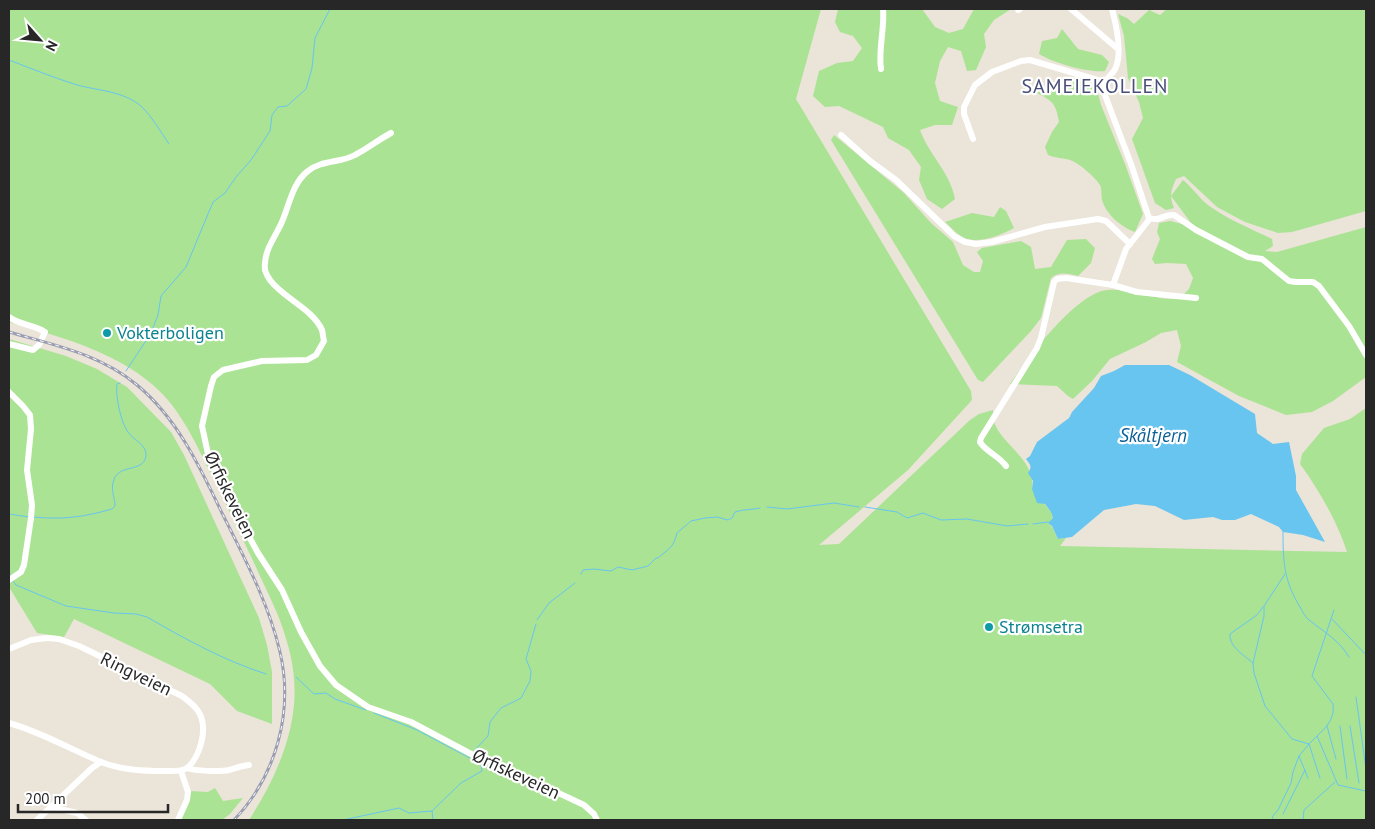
<svg xmlns="http://www.w3.org/2000/svg" width="1375" height="829" viewBox="0 0 1375 829" font-family="'PT Sans',sans-serif">
  <style>
    .green { fill: #aae393 }
    .water { fill: #68c5f0 }
    .lines { fill: none; stroke-linecap: round; stroke-linejoin: round }
    .stream { stroke: #68c5f0; stroke-width: 1 }
    .minor { stroke: #fff; stroke-width: 6 }
    .rail-casing { stroke: #9b9eb2; stroke-width: 3 }
    .rail { stroke: #fff; stroke-width: 1; stroke-dasharray: 4; stroke-linecap: butt }
    .culture-dot { fill: #0f9aa8; stroke: #fff; stroke-width: 2 }
    .labels { text-anchor: middle; stroke-width: 4.5; stroke-linejoin: round; paint-order: stroke }
    .culture-label { font-size: 18px; fill: #0d838f; stroke: #fff; text-anchor: start }
    .street-label { font-size: 18px; fill: #272727; stroke: #fff }
    .water-label { font-size: 19px; font-style: italic; fill: #0b6098; stroke: #fff }
    .quarter-label { font-size: 20px; letter-spacing: 1px; fill: #484e78; stroke: #fff }
  </style>
  <rect width="100%" height="100%" fill="#ebe4d8"/>
  <g class="green">
    <path d="M9,9H821L796,99L971,391L972,400L908,470L819,545L839,544L970,420L979,414L993,410C993,413 993,418 994,422C1002,445 1036,460 1032,489L1051,512L1053,518L1049,524C1054,528 1055,534 1058,539L1066,538L1060,546L1347,552C1337,521 1319,490 1300,464L1302,454L1324,428L1350,419L1366,408V820H249C271,786 290,747 294,705C296,685 293,661 287,642C280,615 266,590 255,565C241,535 227,506 212,476C196,444 181,409 153,385C112,350 60,337 9,322Z"/>
    <path d="M838,9H922L935,27L949,33L963,29L974,9H1011L994,20L984,34L986,47L976,70L967,71L961,51L948,47L940,61L935,83L940,101L958,107L952,125H935L920,130C929,155 950,172 955,199L942,209L927,199L919,180L921,167L909,150L888,138L883,127L839,106L825,107L813,96L819,71L837,63L853,61L862,48L853,36L840,32L835,22Z"/>
    <path d="M1167,9H1366V211L1292,232L1278,233L1245,222L1217,207L1184,176L1176,179C1171,190 1169,196 1174,208L1166,210L1155,203L1132,139L1143,118L1139,102L1128,78L1124,36L1118,14L1127,18L1134,24L1149,10L1160,15Z"/>
    <path d="M1062,29L1078,49L1102,55L1109,62L1105,71C1088,73 1054,63 1039,54L1042,41L1057,38Z"/>
    <path d="M1064,78L1089,83L1097,90L1101,105L1125,164L1143,214L1135,232C1121,227 1106,214 1102,200C1101,195 1102,189 1100,185C1095,177 1079,163 1070,160C1063,158 1055,158 1048,155L1045,147L1052,132L1059,122C1056,104 1053,101 1037,93L1044,89L1058,91L1062,85Z"/>
    <path d="M834,135L904,193L931,223L953,242L963,265L974,272H980L983,261L977,252L982,248L1021,241L1031,247L1035,269L1051,267L1067,240L1086,239L1095,248L1091,263L1078,276C1068,274 1060,271 1051,278L1041,318L1031,331L983,382L978,380L831,140Z"/>
    <path d="M1183,180C1192,187 1199,198 1208,205C1228,220 1250,228 1272,239L1273,246L1265,251L1277,252L1366,227V377L1333,401L1312,412L1286,415L1239,396L1177,362L1181,346L1177,330L1161,333L1146,342L1110,359L1092,381L1073,399L1068,396L1057,386L1010,384C1027,359 1076,293 1107,290C1123,288 1140,295 1156,297C1163,299 1171,299 1179,299L1189,289L1193,278L1186,264L1167,263L1155,264L1152,259L1160,239L1157,232L1159,223L1170,221L1194,227L1171,196Z"/>
    <path d="M1000,207L1006,211L1014,228C1001,235 982,243 967,239C959,237 951,227 945,222L972,213L994,217Z"/>
    <polygon points="9,339 66,356 97,369 127,387 171,432 184,455 259,618 267,645 272,672 272,724 237,711 210,684 74,619 64,637 37,633 9,587"/>
    <polygon points="215,788 223,801 243,798 230,814 222,820 181,820 190,791 208,792"/>
  </g>
  <path class="water" d="M1125,365H1169L1190,375L1255,414L1257,433L1273,444L1289,442L1296,476V490L1325,542L1303,535L1283,532L1279,527L1251,514L1235,520H1222L1213,517L1184,520L1155,506L1136,504L1104,510L1072,537L1058,539L1052,526L1048,523L1053,518L1051,512L1045,504L1037,503L1032,489L1033,481L1028,473C1032,467 1031,465 1026,459L1030,456L1037,442L1069,418L1072,412L1094,388L1101,376L1114,371Z"/>
  <g class="lines">
    <g class="stream">
      <path d="M9,60C30,68 52,77 74,84C96,91 123,90 142,107C152,117 161,132 169,144"/>
      <polyline points="126,371 151,333 158,315 161,296 186,267 213,202 225,193 236,177 251,160 270,131 272,115 278,107 287,106 306,89 312,68 315,38 330,9"/>
      <polyline points="767,507 787,509 834,503 859,507"/>
      <polyline points="865,507 897,512 907,518 923,513 941,520 967,519 1007,526 1028,524"/>
      <polyline points="9,514 29,517"/>
      <path d="M33,517C63,520 84,517 112,509L115,506C115,499 111,490 113,483C117,462 143,474 146,456C147,444 134,441 128,432C121,423 115,395 117,384L120,383"/>
      <polyline points="1033,524 1048,522"/>
      <path d="M1283,532C1283,562 1284,581 1300,607C1303,612 1305,617 1309,620C1324,632 1339,640 1349,657"/>
      <polyline points="9,570 10,575"/>
      <path d="M581,574L583,570L594,569L611,571L618,567L632,570L648,566L656,558H658C669,548 673,549 677,533L691,521L705,518L717,517L728,520L732,518L735,512C744,509 751,510 760,508"/>
      <path d="M13,581L16,585L66,606L114,613L136,614L147,617C185,639 225,661 266,674"/>
      <polyline points="1332,619 1366,655"/>
      <polyline points="537,620 549,603 575,583"/>
      <path d="M1253,663C1244,655 1229,647 1230,634L1257,615L1263,607"/>
      <polyline points="296,677 314,694 326,693 335,699 366,710"/>
      <polyline points="1356,697 1366,769"/>
      <polyline points="374,713 417,730 481,764 482,771 461,783 432,811 433,820"/>
      <polyline points="1327,726 1336,759"/>
      <polyline points="1340,726 1347,779"/>
      <polyline points="1350,726 1359,783"/>
      <path d="M1317,736C1327,727 1335,718 1333,704L1312,676L1334,610"/>
      <polyline points="474,751 488,736 490,722 501,708 521,698 530,681 531,671 526,659 536,624"/>
      <polyline points="1299,756 1308,778"/>
      <polyline points="1320,778 1309,744 1317,736 1338,785 1366,791"/>
      <polyline points="1283,814 1305,770"/>
      <polyline points="343,820 399,808 409,813 432,811"/>
      <polyline points="1274,820 1272,817 1278,810 1291,783 1293,772 1299,756 1309,744 1292,739 1265,706 1254,673 1253,663 1264,616 1264,606 1285,574"/>
      <polyline points="1303,820 1304,810 1335,782"/>
    </g>
    <g class="minor">
      <polyline points="1071,9 1118,49"/>
      <polyline points="1018,10 1020,9"/>
      <path d="M881,69C878,49 885,28 883,9"/>
      <path d="M391,133C378,140 367,149 355,155C341,163 321,160 308,171C292,183 289,207 281,224C275,237 266,248 265,263C264,270 266,274 270,280C283,298 313,309 322,330C323,333 323,338 324,341L316,355L307,360L262,361L223,370L214,377L211,386L202,426L208,454L223,489L258,553L282,590L301,632L320,666L336,685L368,707L411,722L473,755L499,765L584,805L594,814L597,820"/>
      <polyline points="841,135 870,161 896,180 954,236 965,242 976,244 992,242 1045,227 1098,219 1106,221 1130,244"/>
      <polyline points="973,139 964,114 964,107 975,85 992,72 1021,61 1030,60 1104,82"/>
      <path d="M1149,218C1161,222 1163,214 1174,215L1196,230L1248,257L1262,259L1289,281L1296,282H1313L1319,286L1349,326L1366,355"/>
      <polyline points="1113,285 1137,292 1196,298"/>
      <path d="M9,317C20,325 34,325 45,332L39,345L33,350L9,344"/>
      <polyline points="9,392 23,406 30,415 31,429 27,470 32,505 31,518 24,565 21,572 9,580"/>
      <path d="M1006,466C999,456 985,451 980,442L981,438L1037,348L1041,338L1054,282L1057,279L1066,278L1113,285L1126,249L1148,221L1149,218L1131,164L1103,90C1102,79 1113,76 1116,67C1122,52 1116,24 1112,9"/>
      <path d="M9,649L31,640L47,638L59,639L79,646L182,696C194,705 204,713 203,730C203,742 197,760 187,768C181,772 172,771 165,771C143,771 121,770 101,762C70,749 41,732 9,723"/>
      <path d="M187,768C195,771 220,772 229,770C236,768 241,766 249,765"/>
      <polyline points="51,807 77,813 86,820"/>
      <polyline points="37,820 92,768 101,762"/>
      <polyline points="178,820 187,800 188,792 181,771"/>
    </g>
    <g class="rail-casing">
      <path id="rail" d="M9,332C54,345 100,354 137,385C177,418 200,467 222,513C244,557 269,604 280,652C294,712 276,776 234,820"/>
    </g>
    <use href="#rail" class="rail"/>
  </g>
  <g class="culture-dot">
    <circle cx="107" cy="333" r="5"/>
    <circle cx="989" cy="627" r="5"/>
  </g>
  <g class="labels">
    <g class="culture-label">
      <text x="117" y="339">Vokterboligen</text>
      <text x="999" y="633">Strømsetra</text>
    </g>
    <g class="street-label">
      <text transform="translate(230 495) rotate(64)" y="6">Ørfiskeveien</text>
      <text transform="translate(136 674) rotate(26)" y="6">Ringveien</text>
      <text transform="translate(516 774) rotate(25)" y="6">Ørfiskeveien</text>
    </g>
    <g class="water-label">
      <text x="1153" y="442">Skåltjern</text>
    </g>
    <g class="quarter-label">
      <text x="1095" y="93">SAMEIEKOLLEN</text>
    </g>
  </g>
  <rect width="1375" height="829" fill="none" stroke="#272727" stroke-width="20"/>
  <g transform="translate(40 40) rotate(117)" stroke="#ffffff" stroke-width="4" paint-order="stroke">
  <path d="M0-4L9 19L0 12L-9 19Z" fill="#272727"/>
  <text y="-8" font-size="14" font-weight="bold" text-anchor="middle" fill="#272727">N</text>
  </g>
  <path d="M18 804v8h150v-8" fill="none" stroke="#272727" stroke-width="2.5"/>
  <text x="25" y="804" font-size="15" fill="#272727" stroke="#ffffff" stroke-width="4" paint-order="stroke">200 m</text>
</svg>
